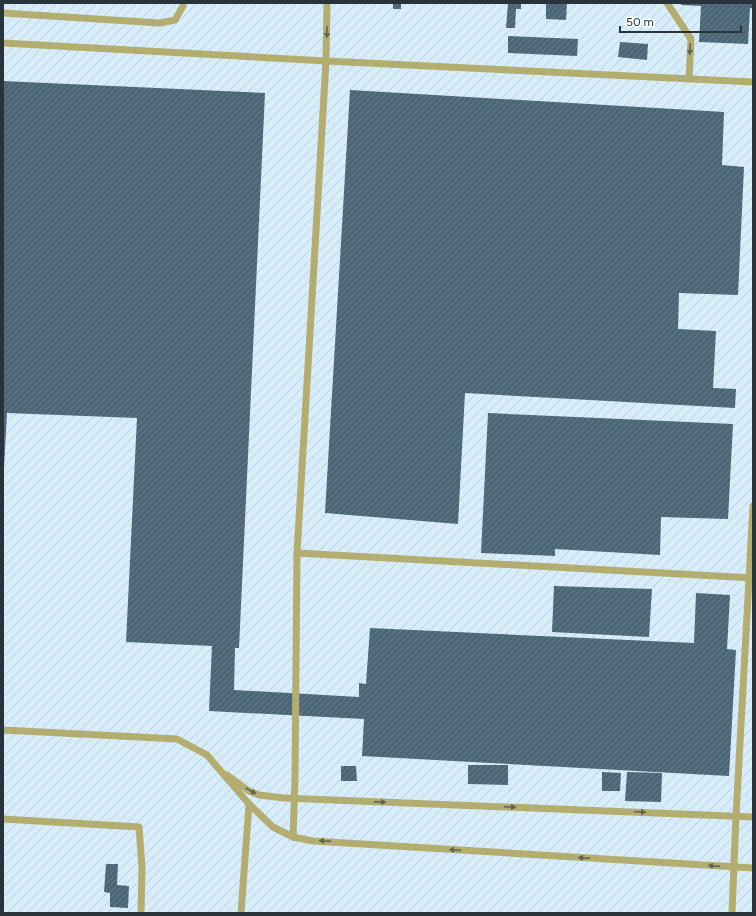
<svg xmlns="http://www.w3.org/2000/svg" width="756" height="916" viewBox="0 0 756 916" font-family="Figtree,sans-serif">
  <style>
    .industrial { fill: url(#industrial-furrows) }
    .building { fill: url(#building-hatch) }
    .lines { fill: none; stroke-linecap: round; stroke-linejoin: round }
    .service { stroke: #b3ae70; stroke-width: 7 }
    .oneway { fill: #606450 }
  </style>
  <defs>
    <pattern id="industrial-furrows" width="10" height="10" patternUnits="userSpaceOnUse"><rect width="10" height="10" fill="#d7edfc"/><path d="M-1 1l2-2M0 10L10 0M9 11l2-2" fill="none" stroke="#b9ccd9"/></pattern>
    <pattern id="building-hatch" width="6" height="6" patternUnits="userSpaceOnUse"><rect width="6" height="6" fill="#4b6677"/><path d="M-1 1l2-2M0 6l6-6M5 7l2-2" fill="none" stroke="#687d8a"/></pattern>
  </defs>
  <rect width="100%" height="100%" fill="#e8f4fc"/>
  <rect class="industrial" x="3" y="3" width="750" height="910"/>
  <g class="building">
    <rect x="393" y="3" width="8" height="6"/>
    <polygon points="508,3 521,3 521,9 516,9 515,28 506,28"/>
    <polygon points="546,3 567,3 566,20 546,19"/>
    <polygon points="681,3 753,3 753,8 750,8 748,44 699,42 701,6 681,5"/>
    <polygon points="508,36 578,39 577,56 508,53"/>
    <polygon points="620,42 648,44 647,60 618,57"/>
    <polygon points="3,81 265,93 239,648 235,648 234,690 359,697 359,683 366,684 370,628 694,643 696,593 730,595 727,649 736,650 729,776 362,756 364,719 209,711 212,646 126,642 137,418 7,413 4,468 3,468"/>
    <polygon points="350,90 724,112 722,165 744,167 738,295 679,293 678,329 716,331 713,388 736,389 735,408 465,393 458,524 325,513"/>
    <polygon points="488,413 733,424 728,519 661,517 660,555 555,549 555,556 481,553"/>
    <polygon points="554,586 652,589 649,637 552,632"/>
    <polygon points="468,765 508,765 508,785 468,784"/>
    <polygon points="341,766 356,766 357,781 341,781"/>
    <polygon points="602,772 621,773 620,791 602,791"/>
    <polygon points="627,772 662,773 661,802 625,801"/>
    <polygon points="106,864 118,864 117,885 129,886 128,908 110,907 110,893 104,892"/>
  </g>
  <g class="lines">
    <g class="service">
      <polyline points="667,3 691,39 689,79"/>
      <polyline points="3,13 160,23 175,20 183,6 183,3"/>
      <polyline points="3,43 326,61 753,82"/>
      <polyline points="297,553 753,578"/>
      <polyline points="3,730 177,739 207,755 249,804 273,827 293,837 313,841 753,868"/>
      <polyline points="227,775 249,791 259,795 284,798 753,817"/>
      <polyline points="3,819 139,827 142,867 141,913"/>
      <polyline points="293,837 295,778 297,553 326,61 327,3"/>
      <polyline points="241,913 249,804"/>
      <polyline points="732,913 736,816 753,506"/>
    </g>
  </g>
  <defs><path id="oneway-solid" d="M-6-.8H1V-3.2L6.5 0L1 3.2V.8H-6Z"/></defs>
  <g class="oneway">
    <use href="#oneway-solid" transform="translate(327 32) rotate(91)"/>
    <use href="#oneway-solid" transform="translate(690 49) rotate(93)"/>
    <use href="#oneway-solid" transform="translate(251 791) rotate(30)"/>
    <use href="#oneway-solid" transform="translate(380 802) rotate(2)"/>
    <use href="#oneway-solid" transform="translate(510 807) rotate(2)"/>
    <use href="#oneway-solid" transform="translate(640 812) rotate(2)"/>
    <use href="#oneway-solid" transform="translate(325 841) rotate(-176)"/>
    <use href="#oneway-solid" transform="translate(455 850) rotate(-176)"/>
    <use href="#oneway-solid" transform="translate(584 858) rotate(-176)"/>
    <use href="#oneway-solid" transform="translate(714 866) rotate(-176)"/>
  </g>
  <rect width="756" height="916" fill="none" stroke="#28333b" stroke-width="8"/>
  <path d="M620 26v6h121v-6" fill="none" stroke="#28333b" stroke-width="2"/>
  <text x="626" y="26" font-size="12" fill="#28333b" stroke="#ffffff" stroke-width="3" paint-order="stroke">50 m</text>
</svg>
